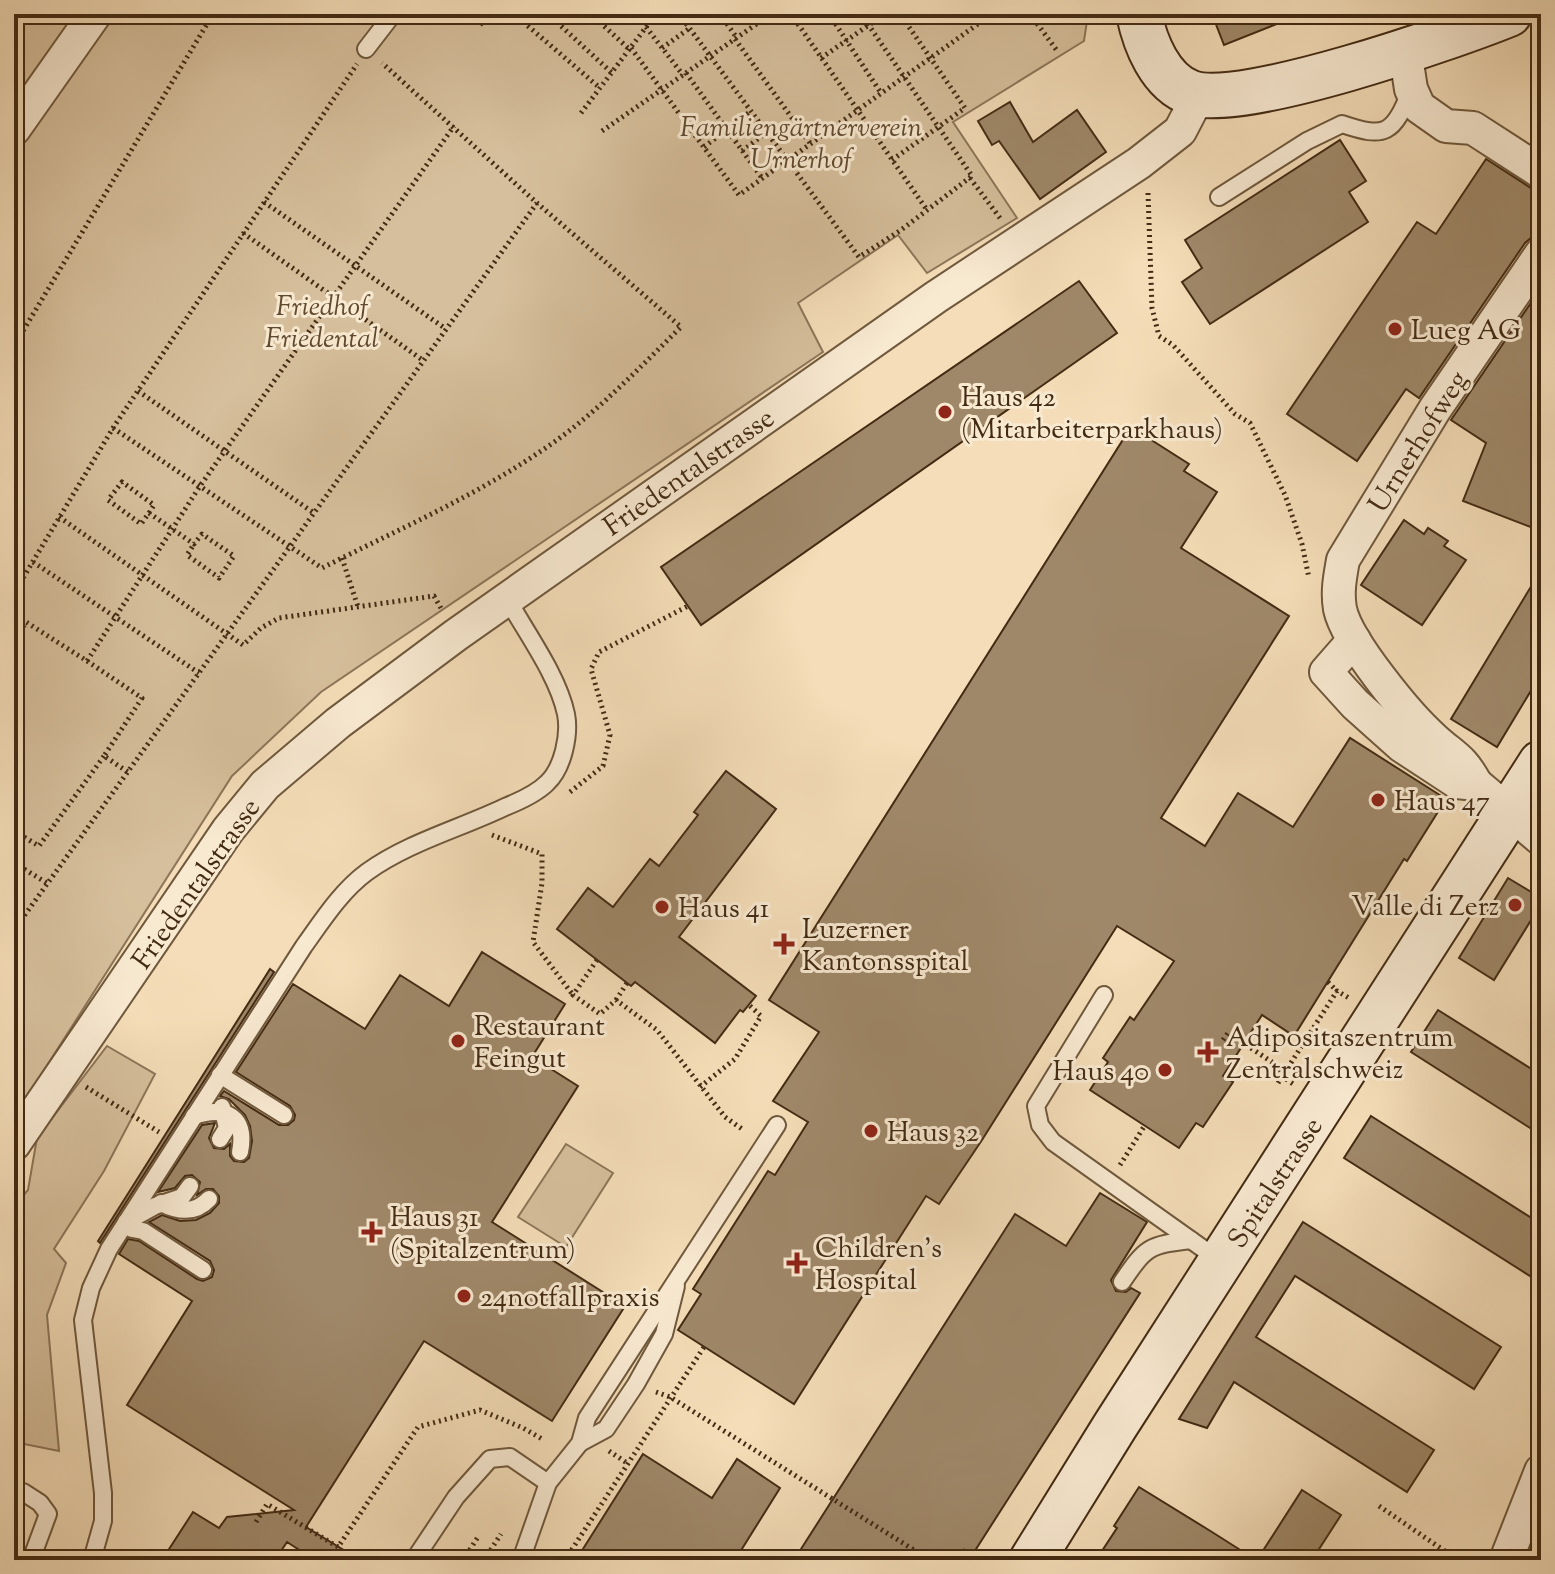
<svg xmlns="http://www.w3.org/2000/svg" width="1555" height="1574" viewBox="0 0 1555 1574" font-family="'Sorts Mill Goudy',serif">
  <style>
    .green { fill: #d6bf9c; stroke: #8c7558; stroke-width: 2 }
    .building { fill: #9f8869; stroke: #432b13; stroke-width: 2 }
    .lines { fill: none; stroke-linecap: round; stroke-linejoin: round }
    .service-casing { stroke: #6f583c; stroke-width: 20 }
    .minor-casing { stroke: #6f583c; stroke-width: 36 }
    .secondary-casing { stroke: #432b13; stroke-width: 48 }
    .path { stroke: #432b13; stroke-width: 5; stroke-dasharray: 2 4; stroke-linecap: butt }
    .service { stroke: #f8e9d1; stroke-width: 16 }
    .minor { stroke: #f8e9d1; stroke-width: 32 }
    .secondary { stroke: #f8e9d1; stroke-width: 44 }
    .poi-dot { fill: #8f2418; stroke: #f8e9d1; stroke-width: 3 }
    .labels { text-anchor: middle; stroke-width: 6; stroke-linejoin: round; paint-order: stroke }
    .park-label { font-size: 28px; font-style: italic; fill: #60492e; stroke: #f8e9d1 }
    .poi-label { font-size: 28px; fill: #432b13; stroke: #f8e9d1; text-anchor: start }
    .street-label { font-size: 28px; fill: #432b13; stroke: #f8e9d1 }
  </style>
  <rect width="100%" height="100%" fill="#f4ddb8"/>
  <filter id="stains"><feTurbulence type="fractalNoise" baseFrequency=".0025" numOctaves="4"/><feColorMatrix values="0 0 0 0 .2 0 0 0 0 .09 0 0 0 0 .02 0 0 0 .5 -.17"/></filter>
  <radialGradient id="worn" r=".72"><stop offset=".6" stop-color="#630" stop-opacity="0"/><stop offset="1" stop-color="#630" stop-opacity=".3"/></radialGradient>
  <g class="green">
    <polygon points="14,14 78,14 14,104"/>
    <polygon points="113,14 1088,14 1084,41 953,122 1017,218 927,273 898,235 798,303 823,352 321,692 232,776 23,1103 14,1112 14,151"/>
    <polygon points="107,1046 155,1074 104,1171 54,1249 66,1263 47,1315 59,1451 14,1442 14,1206 28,1190 37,1138"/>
    <polygon points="566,1144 613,1173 566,1247 518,1217"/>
  </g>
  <g class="building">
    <polygon points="1212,14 1299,14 1299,15 1224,45"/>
    <polygon points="1010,102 1033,142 1077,110 1106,152 1040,199 999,141 992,145 978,121"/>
    <polygon points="1340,140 1366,181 1349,192 1368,222 1210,324 1182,282 1202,268 1185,240"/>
    <polygon points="1486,159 1531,188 1541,191 1541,235 1532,237 1525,243 1419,398 1406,389 1357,461 1287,414 1417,222 1436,234"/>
    <polygon points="1079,281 1117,333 701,625 661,567"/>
    <polygon points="1541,288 1541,531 1463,501 1486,443 1451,420"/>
    <polygon points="1131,427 1189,464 1184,471 1217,492 1181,548 1289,616 1161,818 1205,846 1238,793 1293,827 1350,738 1446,799 1407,861 1404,859 1294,1036 1262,1015 1223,1076 1233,1082 1203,1127 1196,1123 1179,1148 1090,1090 1108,1062 1103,1058 1130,1017 1134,1020 1174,961 1117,926 982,1140 939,1204 926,1196 794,1404 678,1330 701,1294 693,1289 768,1171 775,1175 808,1122 773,1101 819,1032 769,1000"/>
    <polygon points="1404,520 1424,534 1428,528 1448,541 1444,546 1466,560 1422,625 1361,585"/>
    <polygon points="1541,570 1541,674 1497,747 1451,719"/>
    <polygon points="726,771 776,809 679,937 756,996 743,1012 740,1010 715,1043 635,982 631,986 557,929 588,888 613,907 650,859 659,866 698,815 694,812"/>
    <polygon points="1508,878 1541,898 1541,904 1494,980 1459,958"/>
    <polygon points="482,952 565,1004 532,1057 578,1086 492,1222 625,1306 552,1421 424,1341 306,1527 360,1560 315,1560 287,1542 275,1560 162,1560 193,1512 219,1528 227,1517 294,1510 127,1405 192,1301 119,1254 128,1239 139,1241 197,1279 203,1281 212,1277 214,1270 210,1261 149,1222 162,1215 180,1221 196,1220 210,1213 219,1203 219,1196 213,1189 206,1189 197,1195 200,1182 192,1175 185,1176 175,1188 158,1192 202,1125 215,1123 209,1138 214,1148 224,1149 230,1144 230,1156 234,1161 244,1162 249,1158 252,1141 250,1126 245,1115 229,1099 220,1096 224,1091 279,1125 288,1125 294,1120 295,1115 290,1106 236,1072 293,984 365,1029 400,975 449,1006"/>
    <polygon points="270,969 274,972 100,1243 98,1241"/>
    <polygon points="1438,1010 1541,1075 1541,1135 1411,1052"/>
    <polygon points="1371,1116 1541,1224 1541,1283 1344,1158"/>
    <polygon points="1100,1193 1147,1222 1111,1280 1116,1291 1126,1292 1131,1288 1140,1293 969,1560 794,1560 1015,1214 1066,1246"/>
    <polygon points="1303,1222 1501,1347 1474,1389 1295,1276 1256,1337 1434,1450 1407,1492 1234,1382 1207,1428 1179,1419"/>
    <polygon points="643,1454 712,1498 737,1459 780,1488 735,1560 576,1560"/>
    <polygon points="1139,1487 1212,1532 1256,1560 1096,1560 1117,1528 1114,1526"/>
    <polygon points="1302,1490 1341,1515 1312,1560 1257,1560"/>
  </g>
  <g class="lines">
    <g class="service-casing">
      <g id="service">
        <polyline points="366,49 393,14"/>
        <path d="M1219,197L1307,141L1342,124C1386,139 1393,134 1411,90"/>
        <polyline points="1104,995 1036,1106 1040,1125 1053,1142 1219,1260"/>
        <polyline points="220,1075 284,1115"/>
        <path d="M194,1116C226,1105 247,1117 240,1152"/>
        <polyline points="220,1139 227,1128 222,1107"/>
        <polyline points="190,1186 182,1197 155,1206 126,1222 132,1229 143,1231 203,1270"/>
        <path d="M161,1203C179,1212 195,1214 209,1199"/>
        <path d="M1122,1282C1146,1247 1148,1245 1191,1240"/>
        <polyline points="580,1443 606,1429 636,1384 664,1334 676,1286"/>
        <polyline points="23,1492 40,1503 48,1514 31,1560"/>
        <path d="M92,1560L103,1521V1493L83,1320L91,1288L109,1249L304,946C322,921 341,891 367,872C409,842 459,829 505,807C520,801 536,794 547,783C563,768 570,735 566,714C558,676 527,634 508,600"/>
        <polyline points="414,1560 456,1497 490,1459 510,1457 548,1483"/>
        <polyline points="521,1560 548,1483 580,1443 587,1418 777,1125"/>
      </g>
    </g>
    <g class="minor-casing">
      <g id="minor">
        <polyline points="1405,50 1411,89 1419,107 1446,126 1473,128 1541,172"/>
        <polyline points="14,129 95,14"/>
        <polyline points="1354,640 1326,672 1355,704 1402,746 1457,782 1476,784 1541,839"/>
        <path d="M1476,784C1462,758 1455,758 1434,739C1408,716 1347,642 1340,609C1337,592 1340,577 1343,560L1435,409L1541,254"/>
        <polyline points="14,1144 228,830 265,785 338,723 456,635 936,297 1139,163 1180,131 1193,106 1194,94"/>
        <polyline points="1506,1560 1541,1471"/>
      </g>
    </g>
    <g class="secondary-casing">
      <g id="secondary">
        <path d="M1139,14C1145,43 1160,82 1191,93C1243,110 1452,37 1509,14"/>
        <polyline points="1032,1560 1115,1426 1541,763"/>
      </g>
    </g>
    <g class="path">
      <polyline points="514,14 600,88"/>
      <polyline points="548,14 612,73"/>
      <polyline points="591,14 629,49"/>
      <polyline points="679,14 859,257 901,230 972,176 861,14"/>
      <polyline points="720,14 737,38"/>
      <polyline points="791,14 927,210"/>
      <polyline points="829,14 881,93"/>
      <polyline points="1030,14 1058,52"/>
      <polyline points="480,25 489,14"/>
      <polyline points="646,27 683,75"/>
      <polyline points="735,39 810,143"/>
      <polyline points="631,48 739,195 992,14"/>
      <polyline points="662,48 690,28"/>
      <polyline points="821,58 885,14"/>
      <polyline points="686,73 762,178"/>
      <polyline points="581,113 656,14"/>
      <polyline points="602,131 771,14"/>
      <polyline points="704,147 751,111"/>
      <polyline points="742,151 767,132"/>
      <polyline points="892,160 965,108 900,14"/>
      <polyline points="970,178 1000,218"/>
      <polyline points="1148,193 1152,308 1159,336 1173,345 1235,414 1250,423 1285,495 1302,544 1309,578"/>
      <polyline points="264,202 446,329"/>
      <polyline points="243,233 424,361"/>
      <polyline points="14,346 213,14"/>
      <polyline points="138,391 314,513"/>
      <path d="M113,428L322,568C397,530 474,497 544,449C595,415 638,369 681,327L537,203L382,63"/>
      <polyline points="149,513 154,505 122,482 108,500 141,524 149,513 194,544 202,534 234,556 219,578 187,555 194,544"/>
      <polyline points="59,517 243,645 261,628 279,618 434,596 442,610"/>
      <polyline points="342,558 358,607"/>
      <polyline points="33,562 199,673"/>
      <polyline points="14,593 113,428 357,64"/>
      <polyline points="14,642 26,622 87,661 200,486 454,126"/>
      <polyline points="87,661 142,698 104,756 128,772"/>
      <polyline points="570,792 603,766 610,735 591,669 599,652 688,606"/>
      <polyline points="14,831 39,846 104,756"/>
      <polyline points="492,835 542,854 542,883 533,942 573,995"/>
      <polyline points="14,863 47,883"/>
      <polyline points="14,930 537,203"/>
      <polyline points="597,960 573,995 600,1014 616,1000 657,1030 725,1117 742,1129"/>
      <polyline points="1328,982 1337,991"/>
      <polyline points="616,1000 627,983"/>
      <polyline points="1223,1040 1228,1033 1275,1064 1283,1077 1296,1086"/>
      <polyline points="1278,1083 1337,991 1349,998"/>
      <polyline points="86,1087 159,1132"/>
      <polyline points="700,1087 735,1059 761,1016 749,1005"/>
      <polyline points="1120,1165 1145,1125"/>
      <polyline points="656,1392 670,1397 930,1560"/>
      <polyline points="609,1451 627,1463"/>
      <polyline points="1379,1506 1458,1560"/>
      <polyline points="256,1522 267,1504 338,1547 418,1427 480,1410 523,1428 544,1440"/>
      <polyline points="463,1560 478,1537"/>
      <polyline points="484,1560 501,1534"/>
      <polyline points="565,1560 704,1347"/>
      <polyline points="957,1560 962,1550 978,1560"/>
    </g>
    <use href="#service" class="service"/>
    <use href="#minor" class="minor"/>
    <use href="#secondary" class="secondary"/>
  </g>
  <g class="poi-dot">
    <circle cx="1395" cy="329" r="8"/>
    <circle cx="945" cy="412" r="8"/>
    <circle cx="1378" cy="800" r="8"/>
    <circle cx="1515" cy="905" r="8"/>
    <circle cx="662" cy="907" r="8"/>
    <path d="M780 932h8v8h8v8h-8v8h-8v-8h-8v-8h8z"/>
    <circle cx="458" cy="1041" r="8"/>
    <path d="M1204 1040h8v8h8v8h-8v8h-8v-8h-8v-8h8z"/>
    <circle cx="1165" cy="1070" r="8"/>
    <circle cx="871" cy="1131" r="8"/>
    <path d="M368 1220h8v8h8v8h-8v8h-8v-8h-8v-8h8z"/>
    <path d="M793 1251h8v8h8v8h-8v8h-8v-8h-8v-8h8z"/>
    <circle cx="464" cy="1296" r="8"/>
  </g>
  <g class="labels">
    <g class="park-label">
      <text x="801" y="136">Familiengärtnerverein<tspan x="801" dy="32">Urnerhof</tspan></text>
      <text x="322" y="315">Friedhof<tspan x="322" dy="32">Friedental</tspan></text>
    </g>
    <g class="poi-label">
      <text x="1411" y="339">Lueg AG</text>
      <text x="961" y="406">Haus 42<tspan x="961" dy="32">(Mitarbeiterparkhaus)</tspan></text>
      <text x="1394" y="810">Haus 47</text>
      <text x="1499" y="915" text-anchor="end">Valle di Zerz</text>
      <text x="678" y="917">Haus 41</text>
      <text x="802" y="938">Luzerner<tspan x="802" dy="32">Kantonsspital</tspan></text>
      <text x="474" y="1035">Restaurant<tspan x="474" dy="32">Feingut</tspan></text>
      <text x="1226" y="1046">Adipositaszentrum<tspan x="1226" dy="32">Zentralschweiz</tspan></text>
      <text x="1149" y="1080" text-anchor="end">Haus 40</text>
      <text x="887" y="1141">Haus 32</text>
      <text x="390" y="1226">Haus 31<tspan x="390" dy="32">(Spitalzentrum)</tspan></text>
      <text x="815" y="1257">Children's<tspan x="815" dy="32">Hospital</tspan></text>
      <text x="480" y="1306">24notfallpraxis</text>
    </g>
    <g class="street-label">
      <text transform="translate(1417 441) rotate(-58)" y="10">Urnerhofweg</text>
      <text transform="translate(688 471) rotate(-35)" y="10">Friedentalstrasse</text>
      <text transform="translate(195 883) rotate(-55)" y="10">Friedentalstrasse</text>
      <text transform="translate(1274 1182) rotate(-57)" y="10">Spitalstrasse</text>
    </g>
  </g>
  <rect width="1555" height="1574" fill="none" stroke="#f4ddb8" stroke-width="48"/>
  <rect x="16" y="16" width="1523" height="1542" fill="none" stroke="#432b13" stroke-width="4"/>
  <rect x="24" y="24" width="1507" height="1526" fill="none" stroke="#432b13" stroke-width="2"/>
  <rect width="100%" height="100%" filter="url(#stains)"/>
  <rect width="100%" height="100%" fill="url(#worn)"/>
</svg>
